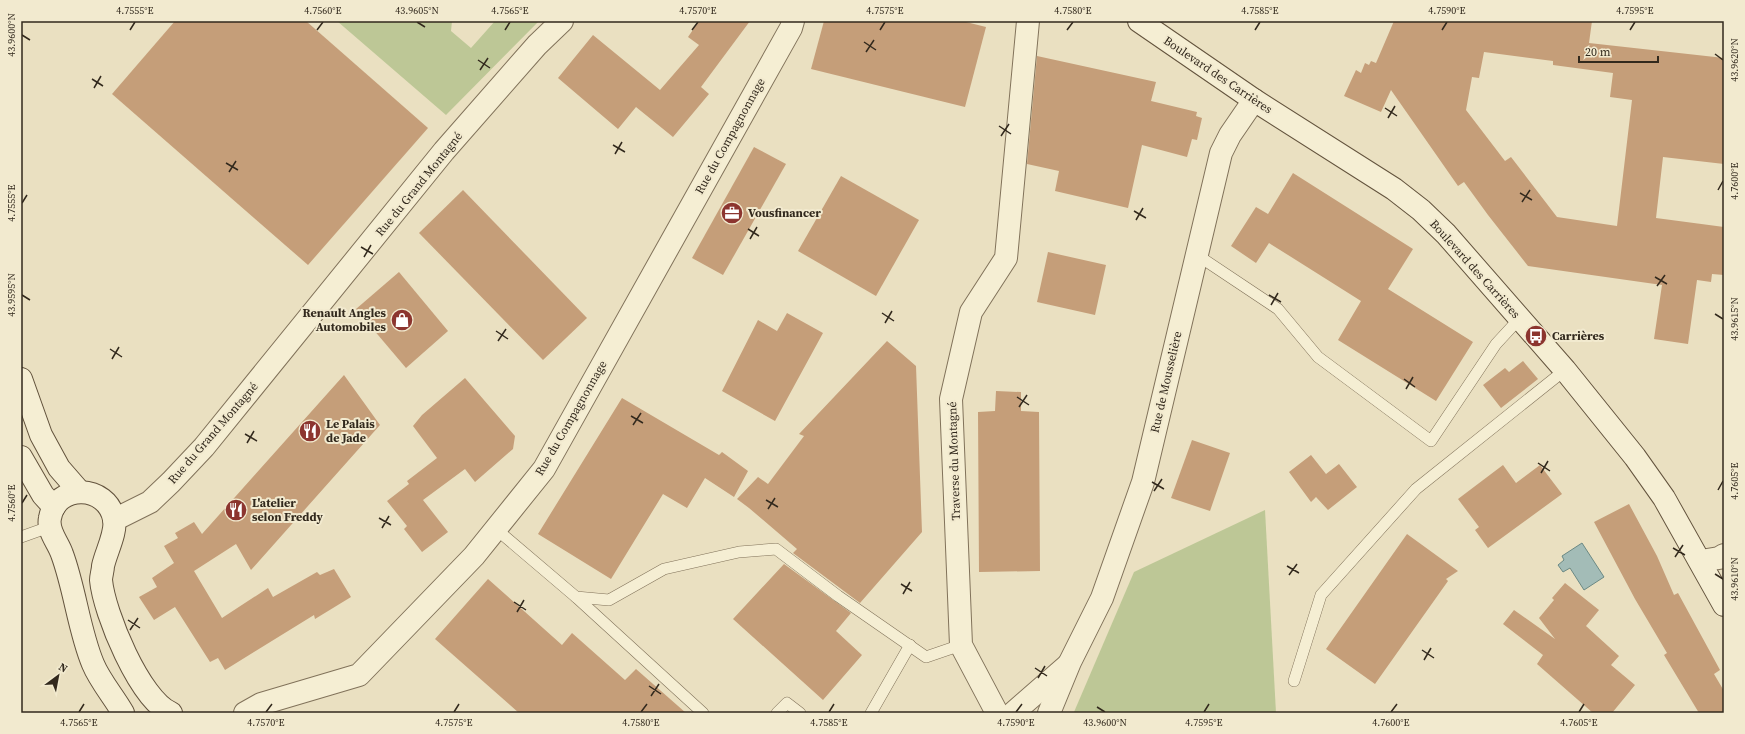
<svg xmlns="http://www.w3.org/2000/svg" width="1745" height="734" viewBox="0 0 1745 734" font-family="'Source Serif 4',serif">
  <style>
    .green { fill: #bdc796 }
    .water { fill: #a3bcb7; stroke: #6b8984 }
    .building { fill: #c59e79; fill-rule: evenodd }
    .lines { fill: none; stroke-linecap: round; stroke-linejoin: round }
    .lane-casing { stroke: #81725a; stroke-width: 12 }
    .street-casing { stroke: #81725a; stroke-width: 24 }
    .secondary-casing { stroke: #63533d; stroke-width: 24 }
    .lane { stroke: #f5eed3; stroke-width: 11 }
    .street { stroke: #f5eed3; stroke-width: 22 }
    .secondary { stroke: #f5eed3; stroke-width: 22 }
    .ticks { fill: none; stroke: #32291d; stroke-width: 1.5 }
    .labels { text-anchor: middle; stroke-width: 4; stroke-linejoin: round; paint-order: stroke }
    .street-label { font-size: 12px; fill: #32291d; stroke: #f2eacf }
    .poi-label { font-size: 12px; font-weight: bold; fill: #32291d; stroke: #f2eacf; text-anchor: start }
    .neatline { fill: none; stroke: #32291d; stroke-width: 1.5 }
    .ticks-label { font-size: 10px; text-anchor: middle; fill: #32291d }
  </style>
  <rect width="100%" height="100%" fill="#eae0c1"/>
  <g class="green">
    <polygon points="337,21 452,21 451,31 471,48 495,21 539,21 446,115"/>
    <polygon points="1265,510 1276,713 1076,713 1074,712 1134,572"/>
  </g>
  <polygon class="water" points="1582,543 1604,577 1584,590 1570,568 1563,572 1558,565 1564,560 1562,556"/>
  <g class="building">
    <polygon points="175,21 306,21 428,128 308,265 112,94"/>
    <polygon points="699,21 750,21 701,87 709,94 673,137 636,107 618,129 558,78 593,35 660,90 699,45 688,37"/>
    <polygon points="824,21 962,21 986,27 965,107 811,69"/>
    <path d="M1394,21H1592L1589,43L1724,58V164L1663,157L1656,218L1724,227V275L1712,274L1711,282L1697,280L1688,344L1654,339L1662,285L1528,266L1488,215L1464,182L1458,186L1391,90L1381,112L1344,96L1356,70L1361,73L1365,63L1369,65L1371,61L1376,63ZM1484,52L1553,61V65L1613,73L1610,97L1632,100L1617,226L1557,217L1511,157L1505,161L1466,110L1472,77L1479,78Z"/>
    <polygon points="1037,56 1156,82 1151,101 1197,112 1196,116 1202,118 1197,140 1192,139 1187,157 1142,145 1128,208 1055,191 1059,171 1027,164"/>
    <polygon points="754,147 786,164 723,275 692,258"/>
    <polygon points="1293,173 1413,249 1388,289 1473,342 1436,401 1338,340 1361,301 1269,243 1256,263 1231,246 1256,207 1268,214"/>
    <polygon points="841,176 919,220 876,296 798,251"/>
    <polygon points="463,190 587,318 543,360 419,233"/>
    <polygon points="1048,252 1106,265 1095,315 1037,302"/>
    <polygon points="399,272 448,331 406,368 356,309"/>
    <polygon points="787,313 823,333 775,421 722,391 758,320 777,331"/>
    <polygon points="887,341 916,366 922,532 860,603 793,553 797,549 749,508 737,499 758,477 768,484 804,436 799,434"/>
    <polygon points="1523,361 1538,379 1501,408 1483,385 1505,368 1509,372"/>
    <polygon points="344,375 380,425 251,570 236,544 194,571 222,618 268,588 273,597 317,572 320,575 334,569 351,597 315,619 314,615 225,670 218,658 210,662 175,607 154,620 139,597 157,587 152,578 174,563 164,546 178,538 175,533 194,522 202,534"/>
    <polygon points="465,378 515,436 513,449 475,482 465,469 423,500 448,532 422,552 404,529 407,526 387,501 409,484 407,481 437,458 413,426 422,415"/>
    <polygon points="996,391 1021,392 1021,411 1039,412 1040,571 979,572 978,412 995,411"/>
    <polygon points="622,398 719,455 722,452 748,471 734,497 705,478 687,508 663,494 611,579 538,534"/>
    <polygon points="1192,440 1230,453 1210,511 1171,498"/>
    <polygon points="1311,455 1326,474 1339,464 1357,487 1328,510 1316,497 1311,502 1289,472"/>
    <polygon points="1503,465 1516,483 1540,465 1562,494 1488,548 1475,530 1479,527 1458,499"/>
    <polygon points="1629,504 1657,556 1674,595 1678,593 1720,670 1714,674 1724,691 1724,713 1699,713 1664,655 1667,653 1635,599 1594,522"/>
    <polygon points="1407,534 1458,571 1446,579 1448,581 1375,684 1326,649"/>
    <polygon points="784,564 851,613 836,631 862,655 823,700 733,619"/>
    <polygon points="488,579 562,645 572,633 625,680 636,669 686,713 519,713 435,639"/>
    <polygon points="1565,583 1599,610 1586,626 1619,656 1611,665 1635,685 1612,713 1593,713 1537,664 1543,655 1503,624 1514,610 1555,639 1539,618 1554,600 1552,598"/>
  </g>
  <g class="lines">
    <g class="lane-casing">
      <g id="lane">
        <polyline points="1197,255 1278,309 1318,357 1431,441 1496,344 1520,318"/>
        <polyline points="496,529 576,597 609,600 664,569 739,552 776,549 838,596 926,657 961,645"/>
        <polyline points="21,537 49,527"/>
        <polyline points="576,597 703,713"/>
        <polyline points="1294,681 1321,595 1416,489 1565,370"/>
        <polyline points="777,713 787,703 800,713"/>
        <polyline points="871,713 910,645"/>
      </g>
    </g>
    <g class="street-casing">
      <g id="street">
        <polyline points="114,520 150,502 171,482 204,447 444,151 537,45 562,21"/>
        <polyline points="1701,561 1719,558 1724,555"/>
        <polyline points="245,713 261,704 359,675 474,556 544,469 791,28 793,21"/>
        <polyline points="997,713 961,645 951,399 971,312 1006,258 1028,21"/>
        <polyline points="1013,713 1068,665"/>
        <polyline points="1049,713 1070,662 1102,598 1143,482 1221,153 1230,135 1254,100"/>
      </g>
    </g>
    <g class="secondary-casing">
      <g id="secondary">
        <polyline points="1139,21 1254,100 1394,189 1421,210 1446,234 1565,370 1635,457 1664,498 1724,605"/>
        <polyline points="21,379 41,435 59,468 79,491"/>
        <polyline points="21,457 43,495 54,507"/>
        <path d="M123,713C114,697 100,681 93,664C79,631 75,589 62,554C58,542 47,531 50,518C56,483 107,484 114,519C117,532 106,552 103,566C103,570 101,576 101,580C104,613 140,700 171,713"/>
      </g>
    </g>
    <use href="#lane" class="lane"/>
    <use href="#street" class="street"/>
    <use href="#secondary" class="secondary"/>
  </g>
  <path class="ticks" d="M417,22L425,27M130,30L135,22M317,30L323,22M505,30L510,22M692,30L698,22M880,30L885,22M1067,30L1073,22M1255,30L1260,22M1442,30L1447,22M1630,30L1635,22M22,35L30,40M864,42L876,50M866,52L874,40M1715,54L1723,60M478,60L490,68M480,70L488,58M92,79L103,86M94,88L101,76M1385,108L1397,116M1388,118L1395,106M999,126L1011,134M1001,136L1009,124M613,145L625,152M615,154L622,142M226,163L238,170M229,172L236,161M1718,190L1723,181M1520,193L1532,200M1522,202L1530,190M22,203L27,195M1134,211L1146,218M1136,220L1143,208M748,229L759,236M750,239L757,227M361,247L373,254M364,257L371,245M1655,277L1667,284M1657,286L1665,275M22,295L30,300M1269,295L1281,302M1271,305L1278,293M882,313L894,321M1715,314L1723,319M885,323L892,311M496,331L508,339M498,341L506,329M110,349L122,357M112,359L119,347M1404,379L1415,387M1406,389L1413,377M1017,397L1029,405M1019,407L1027,395M631,416L643,423M633,425L641,413M245,434L257,441M247,443L254,431M1538,463L1550,471M1541,473L1548,461M1152,482L1164,489M1718,490L1723,481M1154,491L1162,479M766,500L778,507M22,503L27,495M768,509L775,498M379,518L391,525M382,528L389,516M1673,548L1685,555M1675,557L1683,545M1287,566L1299,573M1715,574L1723,579M1289,575L1297,564M901,584L912,591M903,594L910,582M514,602L526,610M517,612L524,600M128,620L140,628M130,630L138,618M1422,650L1434,658M1424,660L1431,648M1035,668L1047,676M1038,678L1045,666M649,686L661,694M651,696L659,684M1097,707L1105,712M79,712L84,704M266,712L272,704M454,712L459,704M641,712L647,704M829,712L834,704M1016,712L1022,704M1204,712L1209,704M1391,712L1397,704M1579,712L1584,704"/>
  <defs>
    <g id="office-disc" transform="scale(1.15)"><circle r="9.5" fill="#8c352f" stroke="#f2eacf"/><path d="M-6-3h4V-5.5h4V-3h4V5H-6ZM-1-4.5V-3h2v-1.5ZM-6 0V1H6V0Z" fill="#fff"/></g>
    <g id="shop-disc" transform="scale(1.15)"><circle r="9.5" fill="#8c352f" stroke="#f2eacf"/><path d="M-5-2.5h2.3a2.7 3.5 0 0 1 5.4 0H5L5.5 6h-11ZM-1.5-2.5h3a1.5 2.3 0 0 0-3 0Z" fill="#fff"/></g>
    <g id="bus-disc" transform="scale(1.15)"><circle r="9.5" fill="#8c352f" stroke="#f2eacf"/><path d="M-5-6H5V4H4V6H2V4H-2V6H-4V4H-5ZM-3.5-4V0h7V-4ZM-3.5 1.2v1.5H-2V1.2ZM2 1.2v1.5H3.5V1.2Z" fill="#fff"/></g>
    <g id="restaurant-disc" transform="scale(1.15)"><circle r="9.5" fill="#8c352f" stroke="#f2eacf"/><path d="M-5-6h1v4h1v-4h1v4h1v-4h1v5L-1.5 .5V6h-2V.5L-5-1ZM5-6V6H3V1.5H1.5Q1.5-4 5-6Z" fill="#fff"/></g>
  </defs>
  <g fill-rule="evenodd">
    <use href="#office-disc" x="732" y="213"/>
    <use href="#shop-disc" x="402" y="320"/>
    <use href="#bus-disc" x="1536" y="336"/>
    <use href="#restaurant-disc" x="310" y="431"/>
    <use href="#restaurant-disc" x="236" y="510"/>
  </g>
  <g class="labels">
    <g class="street-label">
      <text transform="translate(1218 75) rotate(34)" y="4">Boulevard des Carrières</text>
      <text transform="translate(730 136) rotate(-61)" y="4">Rue du Compagnonnage</text>
      <text transform="translate(419 184) rotate(-51)" y="4">Rue du Grand Montagné</text>
      <text transform="translate(1475 269) rotate(48)" y="4">Boulevard des Carrières</text>
      <text transform="translate(1166 382) rotate(-77)" y="4">Rue de Mousselière</text>
      <text transform="translate(571 418) rotate(-60)" y="4">Rue du Compagnonnage</text>
      <text transform="translate(213 433) rotate(-49)" y="4">Rue du Grand Montagné</text>
      <text transform="translate(954 461) rotate(-92)" y="4">Traverse du Montagné</text>
    </g>
    <g class="poi-label">
      <text x="748" y="217">Vousfinancer</text>
      <text x="386" y="317" text-anchor="end">Renault Angles<tspan x="386" dy="14">Automobiles</tspan></text>
      <text x="1552" y="340">Carrières</text>
      <text x="326" y="428">Le Palais<tspan x="326" dy="14">de Jade</tspan></text>
      <text x="252" y="507">L'atelier<tspan x="252" dy="14">selon Freddy</tspan></text>
    </g>
  </g>
  <rect width="1745" height="734" fill="none" stroke="#f2eacf" stroke-width="44"/>
  <g transform="translate(58 676) rotate(32)" stroke="#f2eacf" stroke-width="3" paint-order="stroke">
  <path d="M0-3L7 15L0 10L-7 15Z" fill="#32291d"/>
  <text y="-6" font-size="11" font-weight="bold" text-anchor="middle" fill="#32291d">N</text>
  </g>
  <path d="M1579 56v6h79v-6" fill="none" stroke="#32291d" stroke-width="2"/>
  <text x="1585" y="56" font-size="12" fill="#32291d" stroke="#f2eacf" stroke-width="3" paint-order="stroke">20 m</text>
  <rect x="22" y="22" width="1701" height="690" class="neatline"/>
  <g class="ticks-label">
    <text x="135" y="14">4.7555°E</text>
    <text x="323" y="14">4.7560°E</text>
    <text x="417" y="14">43.9605°N</text>
    <text x="510" y="14">4.7565°E</text>
    <text x="698" y="14">4.7570°E</text>
    <text x="885" y="14">4.7575°E</text>
    <text x="1073" y="14">4.7580°E</text>
    <text x="1260" y="14">4.7585°E</text>
    <text x="1447" y="14">4.7590°E</text>
    <text x="1635" y="14">4.7595°E</text>
    <text transform="translate(11 35) rotate(-90)" y="4">43.9600°N</text>
    <text transform="translate(1734 60) rotate(-90)" y="4">43.9620°N</text>
    <text transform="translate(1734 181) rotate(-90)" y="4">4.7600°E</text>
    <text transform="translate(11 203) rotate(-90)" y="4">4.7555°E</text>
    <text transform="translate(11 295) rotate(-90)" y="4">43.9595°N</text>
    <text transform="translate(1734 319) rotate(-90)" y="4">43.9615°N</text>
    <text transform="translate(1734 481) rotate(-90)" y="4">4.7605°E</text>
    <text transform="translate(11 503) rotate(-90)" y="4">4.7560°E</text>
    <text transform="translate(1734 579) rotate(-90)" y="4">43.9610°N</text>
    <text x="79" y="726">4.7565°E</text>
    <text x="266" y="726">4.7570°E</text>
    <text x="454" y="726">4.7575°E</text>
    <text x="641" y="726">4.7580°E</text>
    <text x="829" y="726">4.7585°E</text>
    <text x="1016" y="726">4.7590°E</text>
    <text x="1105" y="726">43.9600°N</text>
    <text x="1204" y="726">4.7595°E</text>
    <text x="1391" y="726">4.7600°E</text>
    <text x="1579" y="726">4.7605°E</text>
  </g>
</svg>
